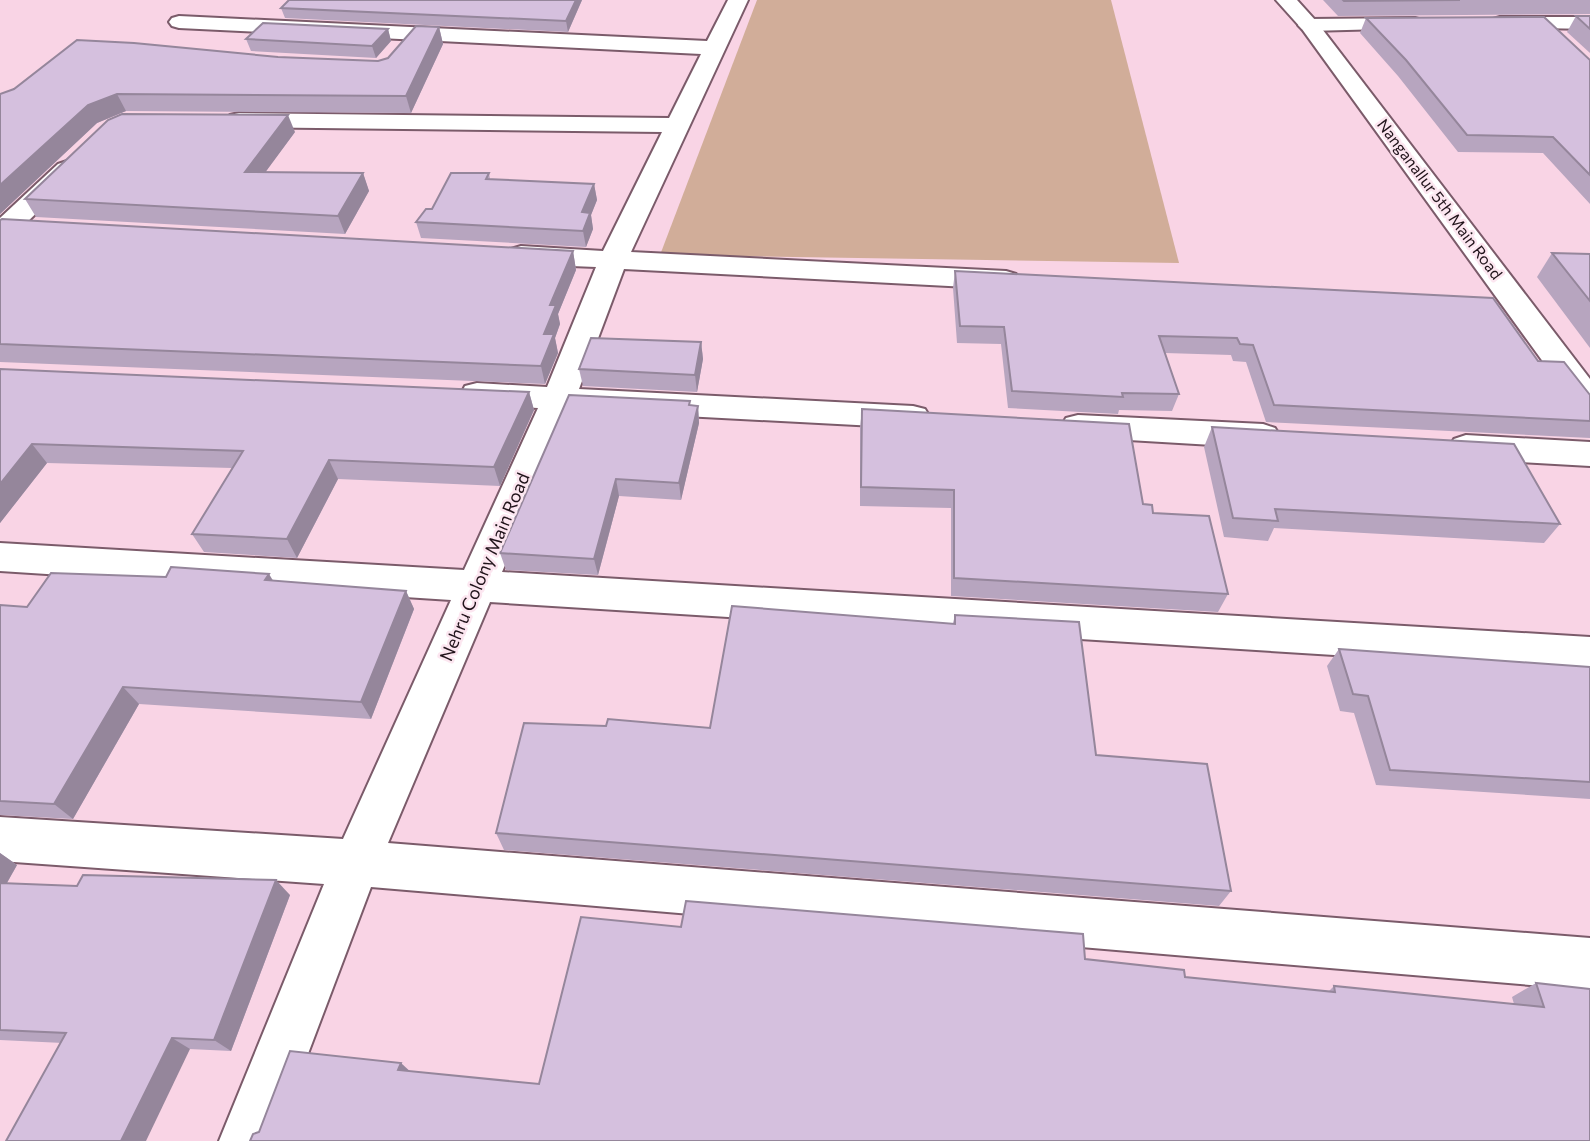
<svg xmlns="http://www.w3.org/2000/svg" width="1590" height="1141" viewBox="0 0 1590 1141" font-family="Commissioner,sans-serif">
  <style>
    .green { fill: #d1ad99 }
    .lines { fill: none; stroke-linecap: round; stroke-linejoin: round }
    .street-casing { stroke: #7b5b6a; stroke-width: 4 }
    .secondary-casing { stroke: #7b5b6a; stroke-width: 4 }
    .street { fill: #fff; fill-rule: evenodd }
    .secondary { fill: #fff; fill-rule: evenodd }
    .wall { fill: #b7a5bf }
    .shaded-wall { fill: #95869b }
    .building { fill: #d5c0de; stroke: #95869b; stroke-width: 2 }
    .labels { text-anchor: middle; stroke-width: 5; stroke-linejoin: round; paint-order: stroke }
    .far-street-label { font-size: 16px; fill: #20131a; stroke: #fce6f0 }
    .street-label { font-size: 18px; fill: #20131a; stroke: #fce6f0 }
  </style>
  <rect width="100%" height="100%" fill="#f9d4e5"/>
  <polygon class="green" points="757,0 1111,0 1179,263 660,255"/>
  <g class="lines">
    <g class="street-casing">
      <g id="street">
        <polygon points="728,0 748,0 631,252 1006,271 1016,274 1021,280 1016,286 1006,289 624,269 579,389 913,406 925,409 930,417 925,425 913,428 571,410 502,572 1590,637 1590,671 490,602 388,843 1590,938 1590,990 371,887 275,1141 219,1141 324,884 0,861 0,817 343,839 451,600 0,571 0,543 464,570 538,408 477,405 465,402 461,394 465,386 477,383 547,387 596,267 521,264 511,261 507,255 511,249 521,246 603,251 662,132 239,127 230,125 227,120 230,115 239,113 669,118 701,54 179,28 172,26 169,22 172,18 179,16 707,41"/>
        <polygon points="1500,17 1590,17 1590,29 1493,27 1490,23 1493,19"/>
        <polygon points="1415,18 1422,20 1426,24 1422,28 1309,31 1302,29 1298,25 1302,21 1309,19"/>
        <polygon points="67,161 76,164 80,169 76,174 10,239 0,241 0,218 58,164"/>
        <polygon points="1078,415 1263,424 1275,428 1280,436 1275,444 1263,448 1078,437 1066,434 1061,426 1066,418"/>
        <polygon points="1466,435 1590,442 1590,466 1466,459 1454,455 1449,447 1454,439"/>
      </g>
    </g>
    <g class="secondary-casing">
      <polygon id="secondary" points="1276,0 1297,0 1316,21 1590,379 1590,413 1578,410 1302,29"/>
    </g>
    <use href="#street" class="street"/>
    <use href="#secondary" class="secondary"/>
  </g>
  <g class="wall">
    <polygon points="289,0 582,0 568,32 285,18 281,8"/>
    <polygon points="1323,0 1590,0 1590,14 1338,16"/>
    <polygon points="1576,16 1590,16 1590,53 1567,32"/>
    <polygon points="1366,18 1590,60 1590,204 1543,153 1458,152 1398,76 1360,33"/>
    <polygon points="439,27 443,44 411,113 126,111 97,123 0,214 0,94 278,57 378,61 388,58"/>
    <polygon points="388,29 391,41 376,58 251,51 246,39"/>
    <polygon points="295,132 265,172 363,173 369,191 345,234 36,217 25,199"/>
    <polygon points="489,173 490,179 594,184 597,200 591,215 593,229 586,247 421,238 416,222 432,209"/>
    <polygon points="0,220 573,251 576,270 558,314 560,324 555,338 558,353 545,384 0,362"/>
    <polygon points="1552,253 1590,254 1590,348 1537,277"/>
    <polygon points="955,271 1538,361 1590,395 1590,438 1266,422 1246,362 1233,361 1231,355 1165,353 1179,394 1172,411 1119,410 1118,414 1008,408 1001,344 957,343 953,288"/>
    <polygon points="701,342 703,359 697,392 583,386 579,369"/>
    <polygon points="0,369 529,392 534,410 500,486 338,479 297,558 204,552 192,534 232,468 47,463 0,523"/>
    <polygon points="690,406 698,406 699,423 681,500 619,496 598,575 506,570 500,553"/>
    <polygon points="862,409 1143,504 1153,513 1228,594 1218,612 951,596 951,508 860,506 860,428"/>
    <polygon points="1212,427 1560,524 1544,543 1274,528 1268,541 1224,537 1204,447"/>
    <polygon points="273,581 406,591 414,609 371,719 139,704 73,819 0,815 0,605 27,607"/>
    <polygon points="955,615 1231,891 1219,906 504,850 496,833 606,726 710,728 953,623"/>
    <polygon points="1339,649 1590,667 1590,799 1376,785 1354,713 1340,711 1327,666"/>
    <polygon points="0,853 17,865 7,883 290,895 231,1051 0,1040"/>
    <polygon points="681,927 1085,959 1185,977 1328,992 1334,986 1514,1004 1512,997 1536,983 1590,1141 259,1132 410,1071 539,1084"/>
  </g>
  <g class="shaded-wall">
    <polygon points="576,0 582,0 568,32 566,21"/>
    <polygon points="439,27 443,44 411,113 406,96"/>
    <polygon points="388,29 391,41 376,58 372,46"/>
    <polygon points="117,94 126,111 97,123 0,214 0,185 88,105"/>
    <polygon points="288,115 295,132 253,189 245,172"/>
    <polygon points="363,173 369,191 345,234 338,216"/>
    <polygon points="594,184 597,200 591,215 593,229 586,247 583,231 582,212"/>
    <polygon points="573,251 576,270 558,314 560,324 555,338 558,353 545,384 541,366 544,334 550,305"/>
    <polygon points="701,342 703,359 697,392 695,375"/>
    <polygon points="529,392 534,410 500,486 494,467"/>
    <polygon points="698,406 699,423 681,500 679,483"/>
    <polygon points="32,444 47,463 0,523 0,484"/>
    <polygon points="329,460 338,479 297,558 287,539"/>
    <polygon points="616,479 619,496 598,575 594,559"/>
    <polygon points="269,574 280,592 265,580"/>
    <polygon points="406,591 414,609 371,719 361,702"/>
    <polygon points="123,687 139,704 73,819 54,804"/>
    <polygon points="0,853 17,865 0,895"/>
    <polygon points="276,880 290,895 231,1051 214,1040"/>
    <polygon points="172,1038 190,1049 146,1141 121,1141"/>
    <polygon points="401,1063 414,1075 398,1070"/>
  </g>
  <g class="building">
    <polygon points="289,0 576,0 566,21 281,8"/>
    <polygon points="1343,0 1460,0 1344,1"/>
    <polygon points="1576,16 1590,16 1590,29"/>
    <polygon points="1544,17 1590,60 1590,175 1553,137 1467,135 1406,60 1366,18"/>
    <polygon points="263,23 388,29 372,46 246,39"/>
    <polygon points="416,26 439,27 406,96 117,94 88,105 0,185 0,94 14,89 77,40 134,43 278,57 378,61 388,58"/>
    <polygon points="122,114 288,115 245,172 363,173 338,216 25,199 108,120"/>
    <polygon points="451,173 489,173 486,179 594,184 582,212 590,213 583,231 416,222 426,209 432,209"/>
    <polygon points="2,219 573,251 550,305 556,305 544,334 554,334 541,366 0,344 0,220"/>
    <polygon points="1552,253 1590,254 1590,301"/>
    <polygon points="955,271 1493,298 1538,361 1564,362 1590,395 1590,421 1274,405 1253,345 1240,344 1237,338 1159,336 1179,394 1122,393 1123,397 1012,391 1004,327 960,326"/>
    <polygon points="591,338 701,342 695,375 579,369"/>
    <polygon points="0,369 529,392 494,467 329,460 287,539 192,534 243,451 32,444 0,484"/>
    <polygon points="569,395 690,401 689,405 698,406 679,483 616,479 594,559 500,553"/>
    <polygon points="862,409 1129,424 1143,504 1152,505 1153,513 1209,516 1228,594 954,578 954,490 861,487"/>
    <polygon points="1212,427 1514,444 1560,524 1275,509 1278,521 1233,518"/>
    <polygon points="171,567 269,574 265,580 406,591 361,702 123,687 54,804 0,801 0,605 27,607 51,573 166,577"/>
    <polygon points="732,606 955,624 955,615 1079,622 1096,755 1207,764 1231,891 496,833 524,723 606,726 608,719 710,728"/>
    <polygon points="1339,649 1590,667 1590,782 1390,770 1368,696 1353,694"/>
    <polygon points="83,875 276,880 214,1040 172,1038 121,1141 6,1141 66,1033 0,1030 0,883 77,886"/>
    <polygon points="686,901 1083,934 1085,959 1184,970 1185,977 1335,992 1334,986 1544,1007 1536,983 1590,989 1590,1141 250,1141 253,1134 259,1132 290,1051 401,1063 398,1070 539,1084 581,917 681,927"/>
  </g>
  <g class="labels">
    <g class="far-street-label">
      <text transform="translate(1440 199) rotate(53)" y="6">Nanganallur 5th Main Road</text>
    </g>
    <g class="street-label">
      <text transform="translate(485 567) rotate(-67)" y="6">Nehru Colony Main Road</text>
    </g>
  </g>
</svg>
